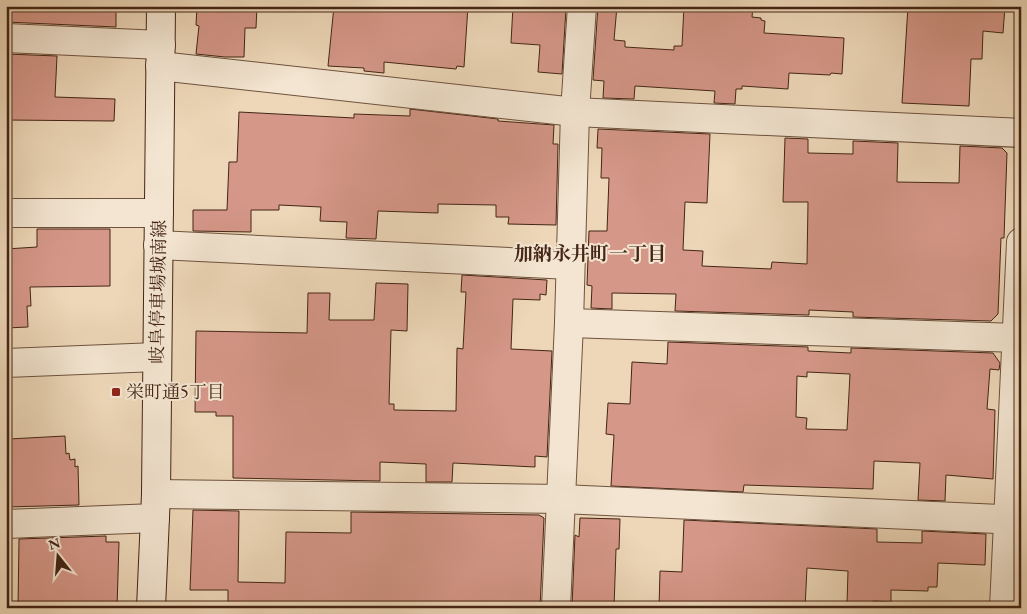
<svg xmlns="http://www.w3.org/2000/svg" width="1027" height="614" viewBox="0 0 1027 614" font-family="'EB Garamond','Noto Serif JP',serif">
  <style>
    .building { fill: #d59788; stroke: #442515; fill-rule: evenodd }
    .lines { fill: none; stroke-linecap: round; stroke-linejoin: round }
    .minor-casing { stroke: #6e523e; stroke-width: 30 }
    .secondary-casing { stroke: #442515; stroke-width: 30 }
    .minor { stroke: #f3e5d1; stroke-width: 28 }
    .secondary { stroke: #f3e5d1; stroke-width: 28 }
    .poi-dot { fill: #8f2418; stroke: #f3e5d1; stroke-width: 2 }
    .labels { text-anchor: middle; stroke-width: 4; stroke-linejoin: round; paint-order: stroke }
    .street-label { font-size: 18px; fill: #442515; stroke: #f3e5d1 }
    .poi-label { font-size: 18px; fill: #442515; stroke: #f3e5d1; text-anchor: start }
    .neighbourhood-label { font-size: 19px; font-weight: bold; fill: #442515; stroke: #f3e5d1 }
  </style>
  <rect width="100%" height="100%" fill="#edd7b8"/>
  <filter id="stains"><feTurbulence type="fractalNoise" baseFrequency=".004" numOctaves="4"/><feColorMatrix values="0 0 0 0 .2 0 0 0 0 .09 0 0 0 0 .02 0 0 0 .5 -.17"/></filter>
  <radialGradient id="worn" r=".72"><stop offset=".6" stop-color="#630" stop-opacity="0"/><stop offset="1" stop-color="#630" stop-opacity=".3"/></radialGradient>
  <g class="building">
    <polygon points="6,6 116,6 116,27 6,22"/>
    <polygon points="197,6 257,6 256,28 245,28 244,57 225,57 196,54 199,26 196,25"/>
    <polygon points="334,6 468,6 464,67 457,66 456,69 384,62 384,73 364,71 364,68 328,66"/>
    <polygon points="513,6 566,8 562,74 538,72 540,45 511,43"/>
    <polygon points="598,6 617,6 614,40 625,41 625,47 674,50 674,46 682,46 684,6 753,6 752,17 761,18 761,20 765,21 764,33 844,38 842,74 831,73 830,75 789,73 788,89 742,86 742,89 736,89 735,104 714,103 715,91 635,86 634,99 603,98 604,81 593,80"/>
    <polygon points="908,6 1005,6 1003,33 983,31 982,59 971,59 969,106 902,103"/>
    <polygon points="6,54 57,56 55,97 115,99 114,121 6,120"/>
    <polygon points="410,109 498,119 498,121 554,125 553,144 558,144 556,225 508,224 509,217 496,217 496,205 438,204 438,213 378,211 376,239 346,238 347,222 320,221 321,207 279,205 279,210 251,210 251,232 193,231 193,210 227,210 229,162 237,162 239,112 354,118 354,114 410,116"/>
    <polygon points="598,129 710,134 707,203 685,202 683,250 703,251 702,266 771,269 772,262 807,264 808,202 783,202 785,138 808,139 808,153 853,154 853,141 898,143 897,182 959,183 960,146 1002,148 1007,153 1004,238 1001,238 998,314 991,321 853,317 853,312 809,310 809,315 675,311 676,294 612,293 612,309 591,308 592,286 587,285 589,231 607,231 609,178 601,178 602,148 597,148"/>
    <polygon points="37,229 110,229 110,286 30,287 31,306 27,306 28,327 6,328 6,249 37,247"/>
    <polygon points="462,275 547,280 546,295 540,294 540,300 513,299 511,349 552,351 547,457 535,456 535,467 453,463 452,482 426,482 426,464 380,462 380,481 233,478 233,416 216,416 216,412 195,412 196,331 307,333 308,293 330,293 329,320 374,320 376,283 408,284 407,331 391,330 389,404 394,404 394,410 456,411 457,348 463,349 466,292 461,292"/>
    <path d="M668,342L808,347V351L851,353V348L993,353L1000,363L999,370L990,369L987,409L995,410L993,479L946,475L945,501L918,500L920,463L874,461L873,489L744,485L743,492L611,486L614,435L606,434L608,403L630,404L632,362L667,364ZM807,372L850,374L847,430L806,429L807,418L796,417L797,376L807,377Z"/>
    <polygon points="65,436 66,454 69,453 70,460 75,459 75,467 78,466 79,505 6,507 6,450 10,450 9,439"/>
    <polygon points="193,510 239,511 238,582 285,583 286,532 351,533 351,512 539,515 544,518 540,608 228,608 228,590 190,590"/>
    <polygon points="580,518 620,519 619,549 616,549 614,608 572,607 575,535 579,537"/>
    <polygon points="684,520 877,529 877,542 922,543 922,531 986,534 985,565 938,563 937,587 928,587 928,591 891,590 891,602 873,601 873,604 847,604 848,571 807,568 805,608 659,608 660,571 682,572"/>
    <polygon points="106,536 106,542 119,542 117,608 18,608 19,539"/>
  </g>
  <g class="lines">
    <g class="minor-casing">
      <g id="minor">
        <polyline points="6,38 161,45"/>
        <polyline points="160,66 575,112 1021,133"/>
        <polyline points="6,213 159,213"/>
        <polyline points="158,245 570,265"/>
        <polyline points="569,323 1021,338"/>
        <polyline points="6,363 157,357"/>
        <polyline points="156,494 562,499 1021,520"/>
        <polyline points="6,524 155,518"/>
        <polyline points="556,608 569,323 575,112 582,6"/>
        <polyline points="1004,608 1021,242"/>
      </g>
    </g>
    <g class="secondary-casing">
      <polyline id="secondary" points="151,608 156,494 161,6"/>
    </g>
    <use href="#minor" class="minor"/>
    <use href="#secondary" class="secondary"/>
  </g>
  <rect class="poi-dot" x="111" y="387" width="10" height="10" rx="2.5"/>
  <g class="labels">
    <g class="street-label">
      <text transform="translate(158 292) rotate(-89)" y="6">岐阜停車場城南線</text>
    </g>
    <g class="poi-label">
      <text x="126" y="398">栄町通5丁目</text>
    </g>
    <g class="neighbourhood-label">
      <text x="590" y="260">加納永井町一丁目</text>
    </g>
  </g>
  <rect width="1027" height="614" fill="none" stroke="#edd7b8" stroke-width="25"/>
  <rect x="8" y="8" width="1012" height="599" fill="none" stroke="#442515" stroke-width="2.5"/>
  <rect x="12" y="12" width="1002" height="589" fill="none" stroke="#442515"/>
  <g transform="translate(58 556) rotate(343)" stroke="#f3e5d1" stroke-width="4" paint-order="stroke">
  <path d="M0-4L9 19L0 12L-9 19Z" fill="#442515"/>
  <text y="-8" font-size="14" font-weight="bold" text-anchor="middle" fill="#442515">N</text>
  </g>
  <rect width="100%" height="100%" filter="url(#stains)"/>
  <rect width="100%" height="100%" fill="url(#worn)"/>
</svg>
